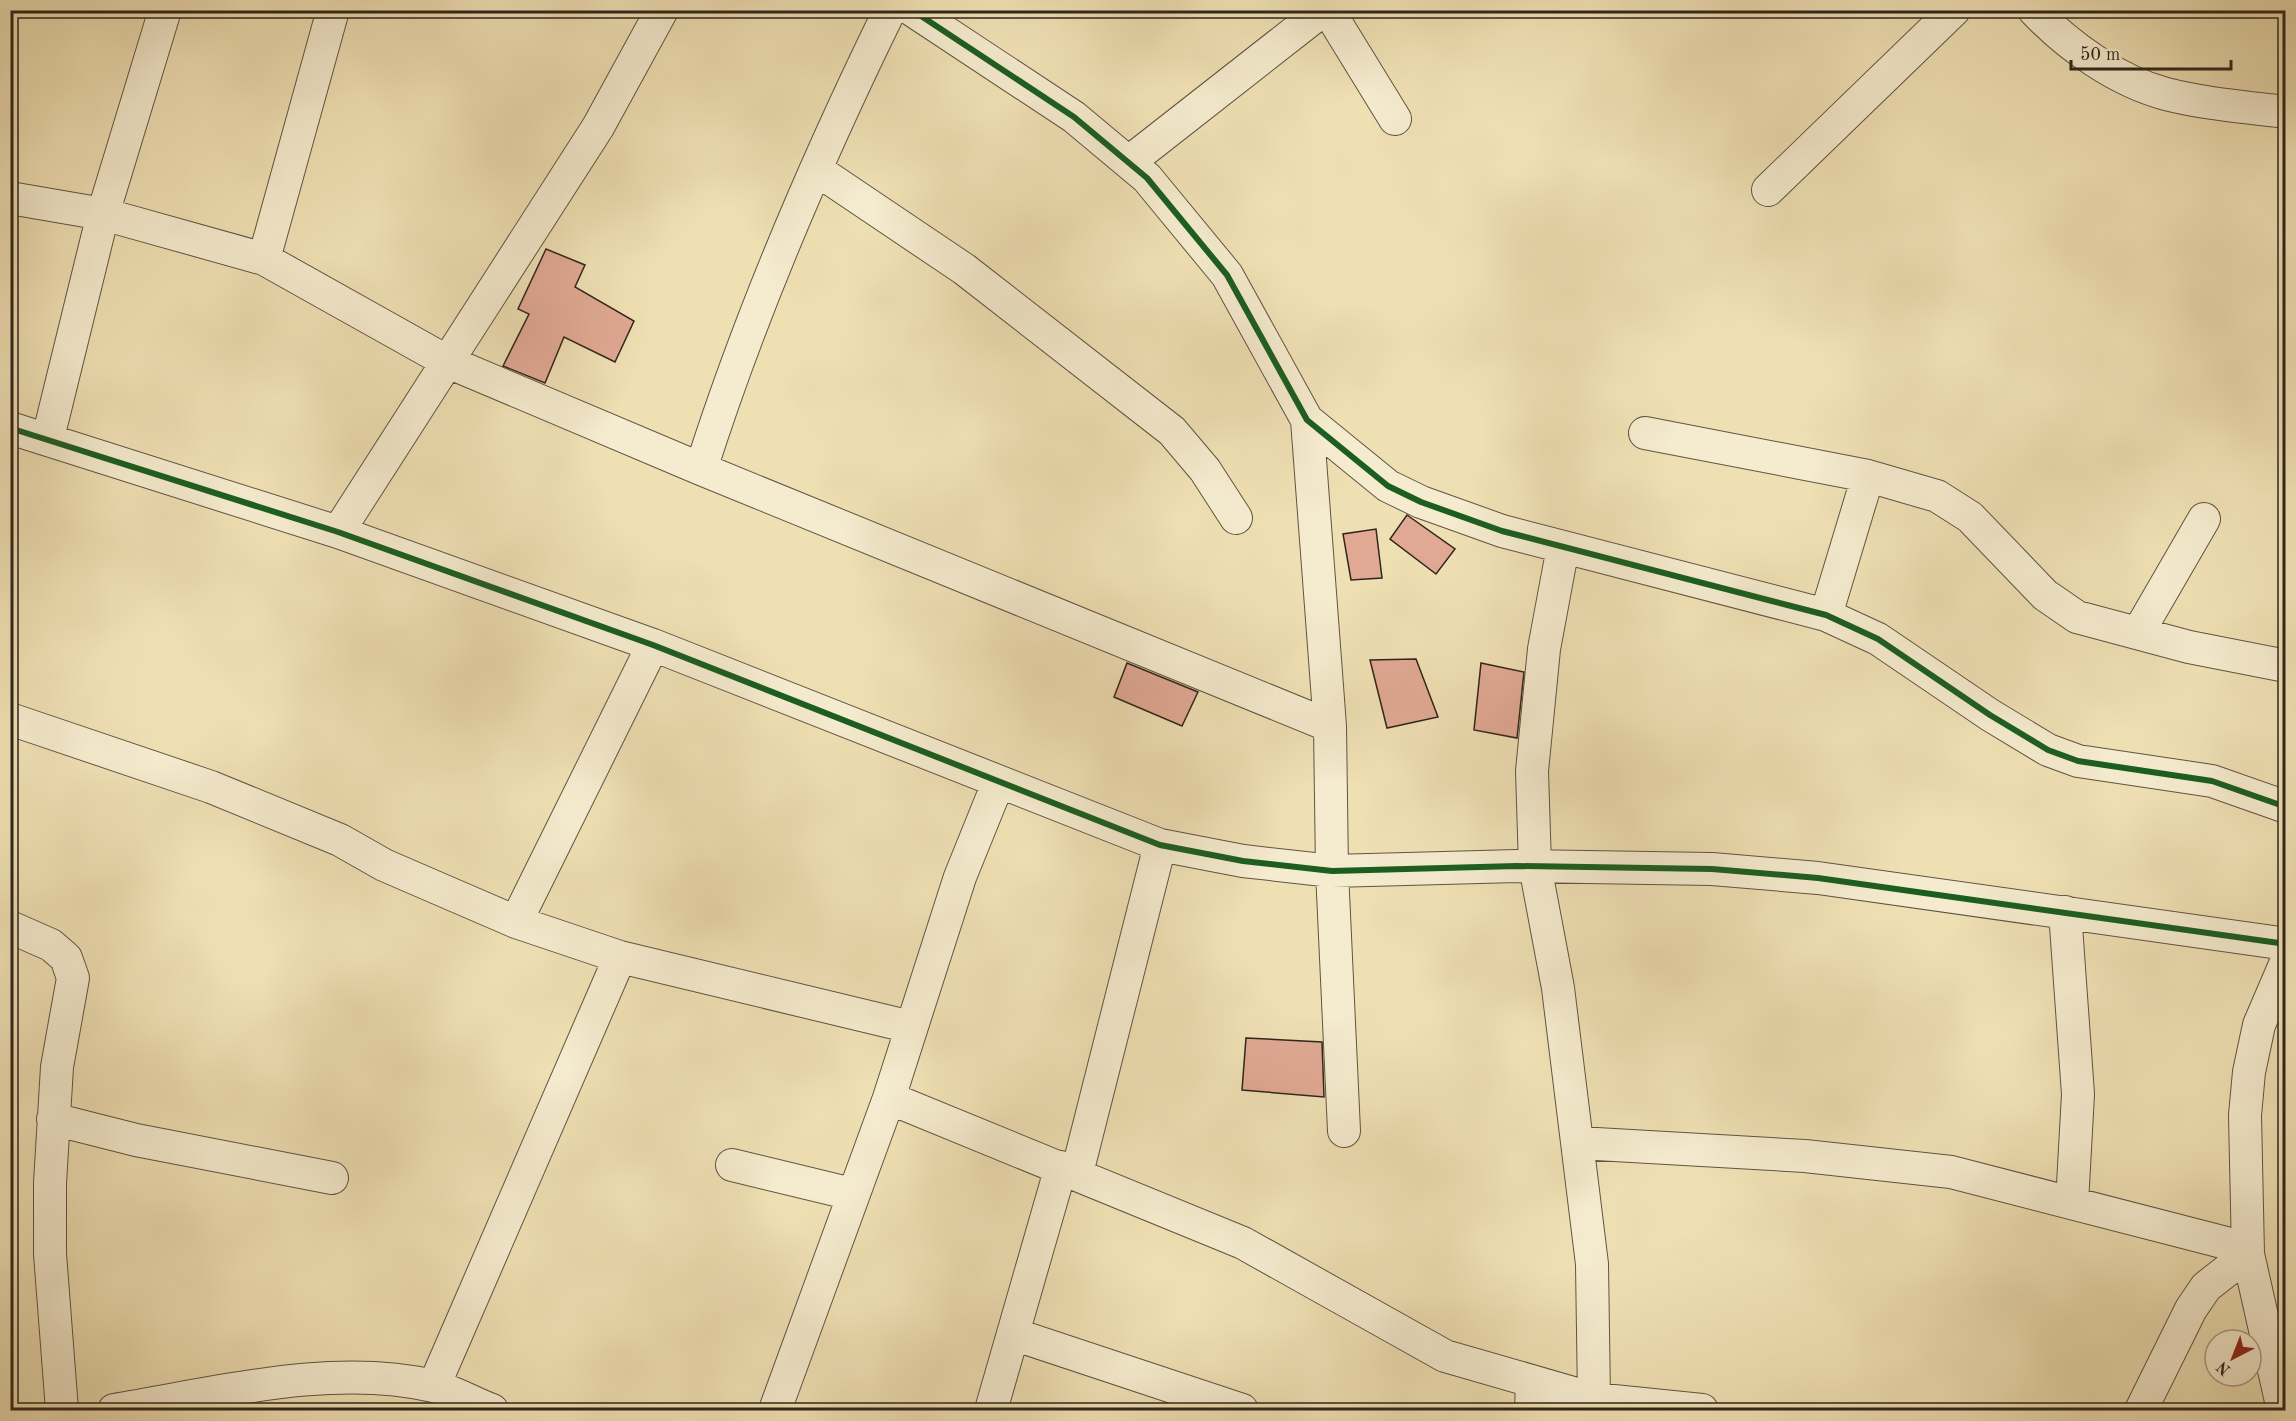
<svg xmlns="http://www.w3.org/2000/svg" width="2296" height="1421" viewBox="0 0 2296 1421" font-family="'Old Standard TT',serif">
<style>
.building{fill:#e1a994;stroke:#2f251b;stroke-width:1.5}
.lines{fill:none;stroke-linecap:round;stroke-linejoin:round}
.minor-casing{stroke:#5f5441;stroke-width:34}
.minor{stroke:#f5ebce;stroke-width:32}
.cycleway-casing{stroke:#f5ebce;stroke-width:10}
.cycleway{stroke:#1b5e20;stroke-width:6}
</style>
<rect width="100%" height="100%" fill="#efe0b4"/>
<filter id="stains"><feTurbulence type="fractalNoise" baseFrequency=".00333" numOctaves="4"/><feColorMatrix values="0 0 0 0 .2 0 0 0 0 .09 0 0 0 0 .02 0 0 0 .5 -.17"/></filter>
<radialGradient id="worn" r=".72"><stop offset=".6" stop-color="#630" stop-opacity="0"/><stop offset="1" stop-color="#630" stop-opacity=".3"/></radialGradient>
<path class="building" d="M546 249 585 265 575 287 634 321 615 362 564 337 545 383 503 366 529 314 518 309Z
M1407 515 1455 549 1436 574 1390 539Z
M1376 529 1382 578 1351 580 1343 534Z
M1416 659 1438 717 1387 728 1370 660Z
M1127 663 1198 692 1182 726 1114 697Z
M1481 663 1524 672 1517 738 1474 730Z
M1246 1038 1322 1042 1324 1097 1242 1090Z"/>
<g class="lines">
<defs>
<path id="minor" d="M912 10 1074 117 1147 178 1227 275 1307 420 1388 486 1421 502 1502 531 1826 615 1878 639 1990 715 2048 750 2078 761 2212 781 2286 807
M1328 10 1395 119
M2034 10C2068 46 2117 81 2166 94 2205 104 2246 107 2286 112
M1129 162 1323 10
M817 170 964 269 1172 431 1205 470 1236 518
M1768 190 1954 10
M10 198 103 214 264 259 448 362 701 469 1330 726
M264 259 333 10
M1307 420 1330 726 1332 871 1344 1131
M10 428 338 532 653 645 1160 845 1243 861 1332 871 1517 866 1712 869 1818 878 2286 944
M1645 433 1868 476 1937 496 1970 517 2045 595 2077 617 2189 647 2286 666
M48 438 103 214 165 10
M701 469C751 312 817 159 890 10
M338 532 598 127 662 10
M1563 547 1544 649 1532 771 1535 866 1558 988 1592 1264 1594 1399
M1826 615 1868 476
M2138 633 2204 519
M10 719 211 787 340 840 384 865 516 922 620 957 911 1027
M2065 912 2078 1094 2072 1203
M516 922 653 645
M10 927 51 945 66 958 73 978 57 1067 50 1183V1254L62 1410
M889 1098 1243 1243 1445 1356 1594 1399 1702 1410
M53 1119 136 1140 332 1178
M1579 1143 1805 1156 1951 1172 2226 1243 2248 1254 2206 1287 2191 1309 2141 1410
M732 1165 852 1194
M1077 1173 1160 845
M1013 1334 1242 1410
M434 1386 620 957
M114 1410C213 1394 333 1362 433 1386 453 1391 473 1403 492 1410
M775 1410 889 1098 960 877 998 783
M991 1410 1061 1167
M1531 1410 1532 1381
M2283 1410 2248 1254 2245 1115 2249 1072 2259 1025 2286 962"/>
</defs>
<use href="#minor" class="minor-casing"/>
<use href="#minor" class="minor"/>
<defs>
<path id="cycleway" d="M912 10 1074 117 1147 178 1227 275 1307 420 1388 486 1421 502 1502 531 1826 615 1878 639 1990 715 2048 750 2078 761 2212 781 2286 807
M10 428 338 532 653 645 1160 845 1243 861 1332 871 1517 866 1712 869 1818 878 2286 944"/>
</defs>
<use href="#cycleway" class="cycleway-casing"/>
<use href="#cycleway" class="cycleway"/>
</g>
<rect width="2296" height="1421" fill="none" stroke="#efe0b4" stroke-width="36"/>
<rect x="12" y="12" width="2272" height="1397" fill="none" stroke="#2f251b" stroke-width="3"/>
<rect x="18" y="18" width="2260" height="1385" fill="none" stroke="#2f251b" stroke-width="1.5"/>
<g transform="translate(2233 1358) rotate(222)"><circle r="28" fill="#f5ebce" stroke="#a69c86" stroke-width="1.5"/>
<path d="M0-4.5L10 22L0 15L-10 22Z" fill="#8f2418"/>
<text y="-9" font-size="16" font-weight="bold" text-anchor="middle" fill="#2f251b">N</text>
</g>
<path d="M2071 60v9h160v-9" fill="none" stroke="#2f251b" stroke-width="3"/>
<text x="2080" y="60" font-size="18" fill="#2f251b" stroke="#f5ebce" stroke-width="4.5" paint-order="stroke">50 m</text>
<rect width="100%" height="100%" filter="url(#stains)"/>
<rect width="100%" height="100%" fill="url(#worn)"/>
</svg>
